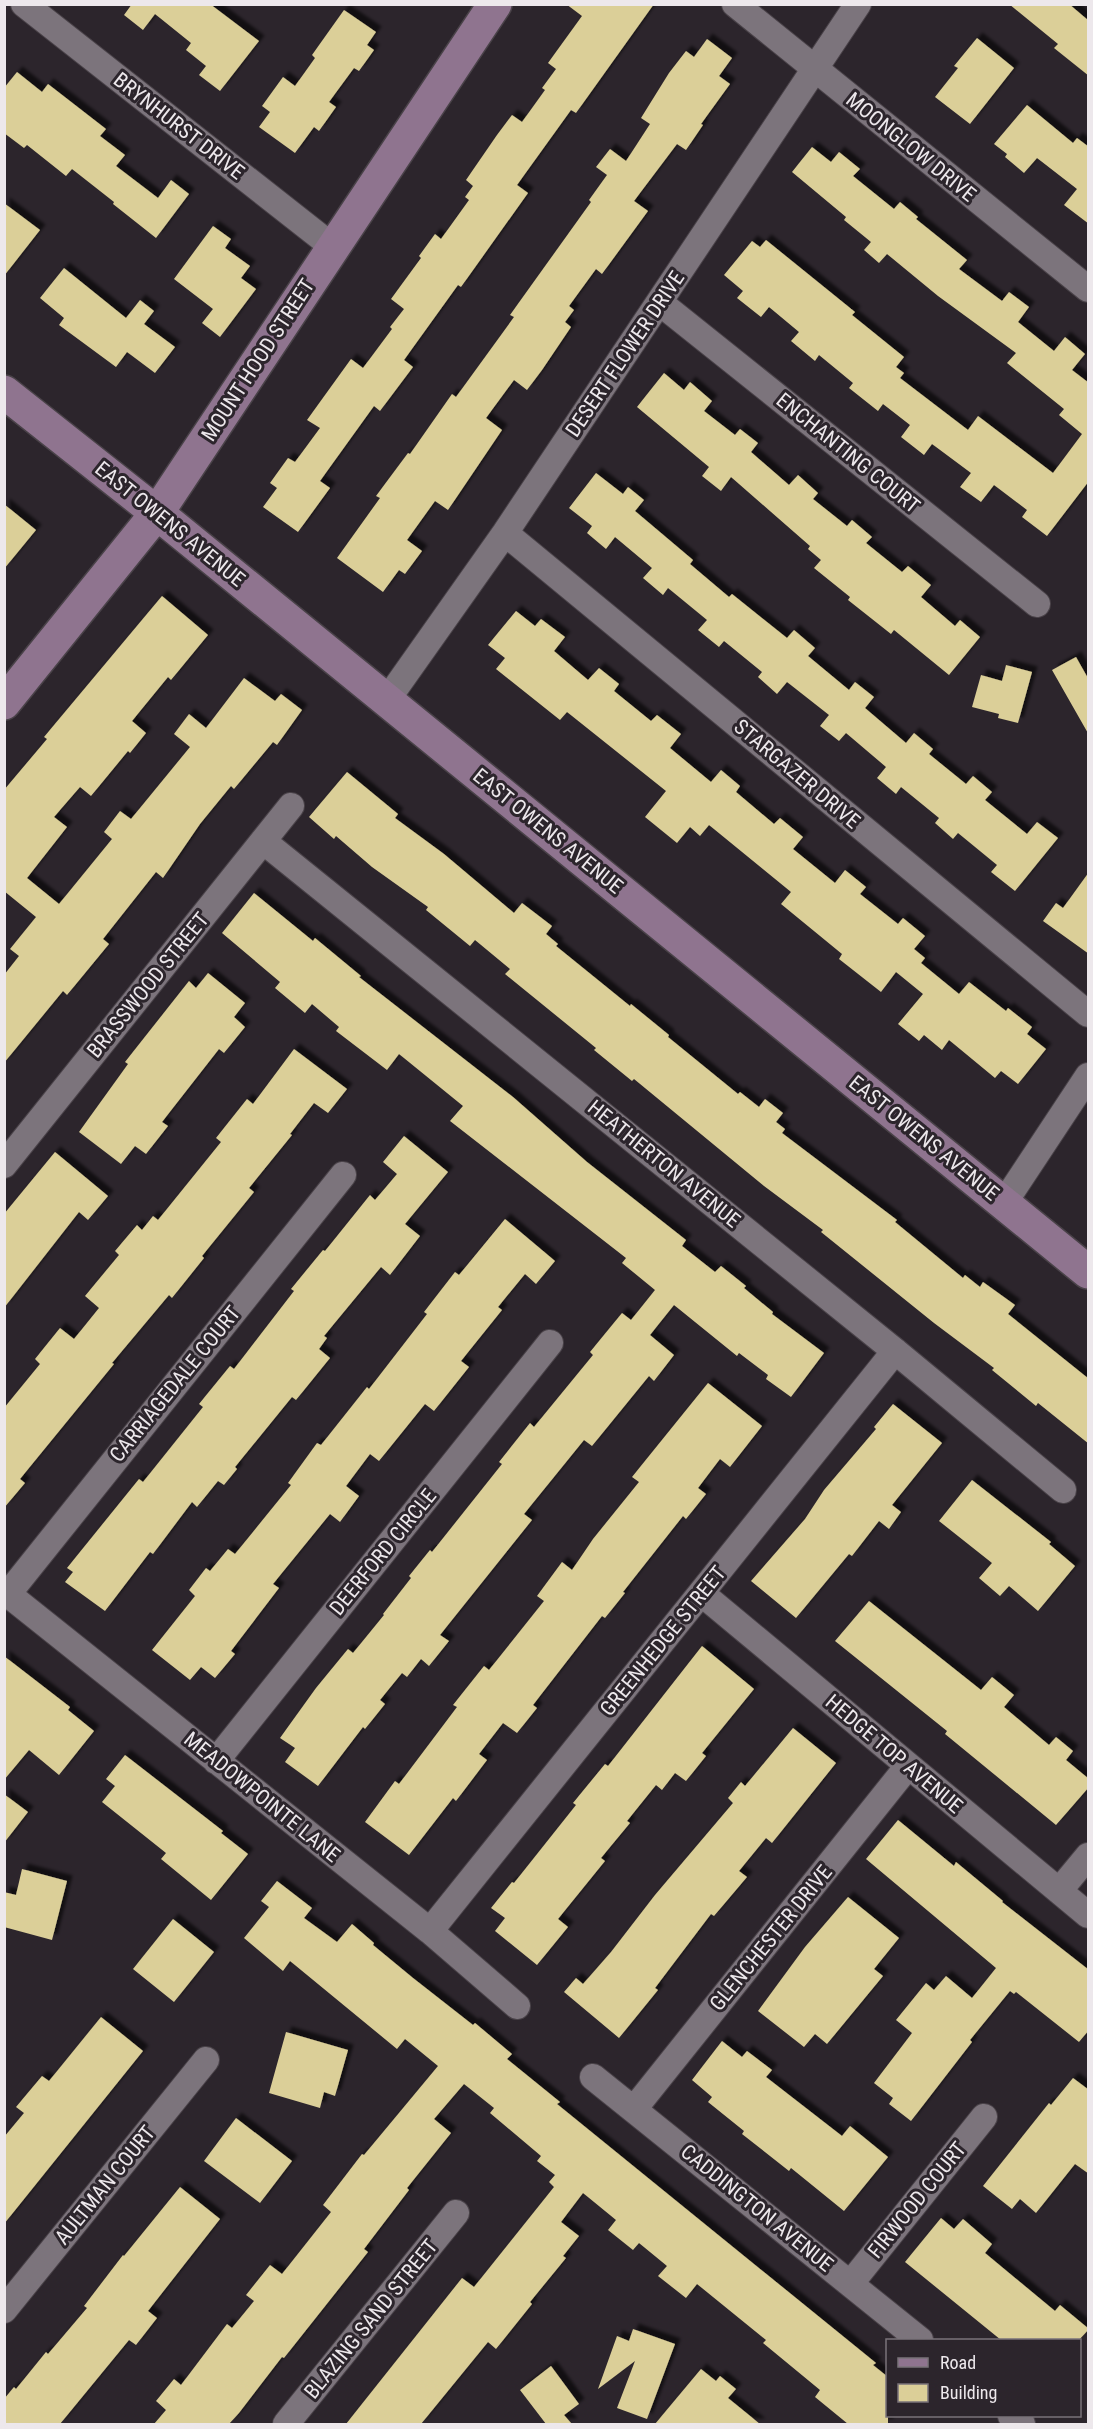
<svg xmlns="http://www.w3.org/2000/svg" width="1093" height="2429" viewBox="0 0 1093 2429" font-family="'Roboto Condensed',sans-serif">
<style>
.building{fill:#dbcf98;filter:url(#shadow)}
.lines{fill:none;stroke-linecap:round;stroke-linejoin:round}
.street-casing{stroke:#494248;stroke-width:28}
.secondary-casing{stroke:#494248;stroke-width:36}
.street{stroke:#7c747c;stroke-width:26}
.secondary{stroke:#8f748f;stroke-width:33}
.labels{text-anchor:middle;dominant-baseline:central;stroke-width:6;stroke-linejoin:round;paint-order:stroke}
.street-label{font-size:21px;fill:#ede8ec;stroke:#2c252c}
</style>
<defs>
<filter id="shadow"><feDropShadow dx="5.5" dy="-5.5" stdDeviation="1.5" flood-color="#0009"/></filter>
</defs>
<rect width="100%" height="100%" fill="#2c252c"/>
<path class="building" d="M132 4H210L259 41 220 91 199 75 206 66 186 50 191 43 155 14 143 30 124 15Z
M566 4H654L576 113 571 110 517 185 528 193 461 287 458 285 404 360 413 367 380 411 374 406 320 481 330 488 298 532 263 507 277 488 270 483 288 458 295 462 320 428 307 420 351 359 363 368 392 329 390 327 404 309 391 299 421 258 419 256 435 234 441 239 469 200 465 197 473 186 466 180 497 135 512 115 522 122 545 90 542 88 556 69 548 63 582 16Z
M1009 4H1069L1089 21V76L1054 48 1058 44Z
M344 10 376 32 367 45 374 50 359 71 354 68 329 102 336 107 319 131 314 127 295 153 259 127 270 112 262 106 283 77 295 86 315 58 312 55Z
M977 38 1014 68 970 124 935 97 958 68 954 66Z
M707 39 732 58 719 76 730 84 701 124 703 125 686 150 677 144 634 201 648 211 602 274 596 269 569 306 574 310 565 322 571 327 542 370 527 390 514 380 486 418 502 430 448 510 435 501 407 540 422 551 405 574 399 570 383 592 337 558 380 498 376 496 408 453 410 454 452 394 456 397 514 317 510 315 591 202 589 200 607 175 596 167 610 149 626 161 650 124 641 118 669 73 686 51 694 57Z
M17 72 42 92 48 84 106 129 100 136 125 155 116 166 158 198 171 180 189 194 156 238 113 204 114 202 72 169 66 176 27 145 24 148 4 133V88Z
M1027 105 1073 143 1077 138 1089 147V224L1064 205 1077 189 1037 158 1024 173 1005 157 1007 154 994 144Z
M812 147 831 162 839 152 860 169 853 176 894 209 900 202 918 217 916 219 967 260 959 269 1002 301 1009 292 1029 307 1018 322 1054 351 1065 337 1085 354 1072 370 1089 383V481L1047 536 1022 517 1027 510 994 485 981 502 960 487 971 473 932 444 924 455 901 437 910 425 883 404 878 411 849 388 853 383 819 355 815 361 791 341 799 332 769 307 761 317 737 298 743 291 724 275 752 241 760 247 766 240 855 312 852 315 904 357 896 367 904 373 900 378 968 430 978 416 1053 473 1082 434 1059 415 1064 409 1007 363 1016 353 938 296 887 254 879 263 864 250 871 242 844 220 846 217 792 172Z
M4 203 40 230 4 276Z
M213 226 231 239 225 248 250 266 241 278 256 289 220 337 202 323 213 309 174 279Z
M64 268 126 318 140 300 154 311 144 324 175 347 155 373 127 352 116 367 59 325 64 318 40 298Z
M664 373 684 390 690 382 712 401 704 411 735 435 740 429 758 443 751 452 789 485 798 475 818 493 813 499 847 526 852 520 872 537 866 543 902 572 908 566 931 585 921 597 955 626 960 620 980 637 949 675 894 630 891 634 848 600 850 597 814 568 821 560 808 549 810 546 731 477 721 491 702 476 709 467 637 407Z
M596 473 623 494 628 487 644 500 635 511 693 560 690 564 729 597 732 594 787 638 794 630 815 648 808 656 849 690 855 682 874 697 865 708 906 743 914 733 933 749 929 754 966 784 973 776 992 792 985 800 1027 834 1037 822 1058 838 1015 891 991 872 997 865 958 833 953 839 935 823 939 818 901 787 896 794 877 778 886 767 846 733 839 741 820 726 829 715 787 682 777 694 758 677 762 672 724 641 719 647 698 630 707 620 668 588 663 595 643 578 652 568 615 537 606 549 587 533 592 526 569 508Z
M4 504 36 530 4 569Z
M162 596 208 635 171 680 168 677 132 721 146 733 130 753 128 751 91 796 80 787 54 817 67 827 27 878 59 904 112 839 104 832 120 811 131 819 190 747 174 734 189 714 206 728 244 678 275 701 281 694 302 710 277 745 273 742 234 789 231 786 200 824 163 878 156 872 103 939 109 944 67 995 63 991 4 1063V975L19 956 10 949 36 917 4 891V790L47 739 44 737Z
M516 611 535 626 541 619 565 637 554 651 588 680 599 668 619 684 614 691 651 721 657 715 681 734 670 748 711 782 721 770 740 786 736 792 774 824 780 818 803 837 793 849 835 883 845 870 866 887 860 894 898 924 903 918 925 936 914 949 925 958 921 963 959 994 969 982 1006 1011 1008 1008 1032 1027 1027 1034 1046 1049 1018 1084 1001 1071 995 1078 949 1040 942 1050 924 1035 919 1041 898 1024 923 994 896 972 881 992 839 959 842 954 781 904 791 892 709 825 700 836 690 827 677 843 645 817 666 791 567 712 560 720 496 669 505 658 488 645Z
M1076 657 1089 680V735L1052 670Z
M1006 665 1032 672 1018 723 998 718 999 714 972 707 981 675 1002 681Z
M347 772 398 814 395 818 444 854 514 913 522 903 552 926 546 934 558 944 556 946 630 1006 631 1004 669 1035 668 1037 738 1094 740 1092 759 1107 765 1099 783 1113 776 1122 785 1129 782 1133 897 1220 895 1222 963 1278 965 1275 980 1287 983 1282 1015 1305 1008 1314 1089 1379V1444L1038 1403 1036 1406 992 1370 994 1368 934 1323 821 1232 823 1230 764 1186 634 1079 632 1081 594 1050 596 1048 505 974 510 969 475 940 470 946 426 910 428 907 372 867 336 836 334 839 309 817Z
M1089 872V954L1043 921 1056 903 1063 908Z
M254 893 313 941 315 938 361 976 359 977 513 1097 587 1162 686 1240 682 1246 715 1272 721 1266 746 1286 744 1288 773 1312 772 1314 824 1353 791 1397 766 1379 768 1375 739 1353 737 1356 674 1305 650 1335 674 1355 654 1381 649 1376 592 1446 584 1440 524 1514 532 1520 440 1635 449 1641 429 1666 421 1659 407 1677 402 1673 380 1700 385 1704 365 1729 363 1727 318 1786 285 1762 295 1748 280 1738 316 1688 348 1649 353 1653 384 1615 383 1614 411 1578 409 1576 430 1550 432 1552 502 1464 499 1462 530 1423 534 1427 593 1355 590 1352 622 1313 631 1320 655 1290 622 1263 626 1258 450 1121 463 1106 399 1054 387 1070 336 1031 339 1027 312 1004 305 1013 275 988 280 982 222 933Z
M208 973 245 1003 234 1017 245 1027 224 1053 219 1049 162 1122 168 1126 146 1154 135 1146 121 1164 79 1132 128 1064 125 1062 189 981 196 988Z
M294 1049 347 1089 328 1113 314 1103 290 1134 292 1135 249 1188 254 1192 202 1256 204 1258 172 1298 169 1295 112 1363 114 1364 20 1479 25 1483 4 1508V1408L40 1364 35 1359 60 1328 74 1339 99 1308 85 1296 119 1255 115 1251 137 1225 142 1230 153 1216 158 1220 221 1142 216 1138 247 1099 253 1104Z
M404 1136 448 1172 405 1224 420 1236 390 1275 381 1267 324 1336 327 1338 319 1349 330 1358 296 1400 292 1397 235 1467 237 1469 224 1485 218 1481 197 1507 192 1502 153 1554 150 1552 105 1611 65 1582 73 1572 67 1568 139 1479 143 1482 203 1407 199 1404 230 1366 234 1369 294 1291 291 1289 323 1250 325 1251 370 1195 375 1200 397 1174 383 1162Z
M55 1152 108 1196 88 1220 79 1212 4 1308V1214Z
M505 1219 555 1261 536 1284 525 1274 498 1307 502 1310 461 1361 469 1367 434 1411 425 1404 379 1461 370 1454 346 1486 359 1496 340 1522 330 1514 273 1584 279 1588 231 1651 235 1654 215 1678 201 1667 190 1680 152 1650 195 1596 189 1590 206 1568 210 1571 228 1549 235 1554 291 1485 288 1483 317 1443 321 1445 367 1387 369 1389 427 1314 424 1312 455 1272 459 1275Z
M708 1383 762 1426 730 1467 720 1459 698 1488 706 1494 686 1519 683 1516 623 1592 625 1593 605 1618 602 1616 533 1705 537 1708 517 1733 503 1723 479 1754 487 1760 456 1801 453 1798 409 1855 365 1822 395 1781 399 1784 457 1707 453 1705 484 1666 489 1670 544 1601 537 1596 562 1562 572 1570 593 1539 639 1482 632 1477Z
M893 1404 942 1443 892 1505 901 1512 889 1529 879 1521 852 1556 849 1554 796 1618 751 1581 805 1519 824 1490 876 1429 874 1427Z
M972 1480 1051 1542 1049 1544 1075 1566 1038 1611 1009 1586 1000 1596 979 1578 992 1563 939 1521Z
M869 1601 981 1690 992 1677 1014 1695 1004 1707 1049 1745 1056 1737 1073 1751 1066 1760 1089 1779V1787L1056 1825 945 1734 947 1731 835 1641Z
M702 1646 754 1689 702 1753 706 1756 686 1781 675 1773 662 1790 656 1785 627 1821 630 1823 601 1858 605 1861 558 1919 568 1927 537 1965 495 1931 505 1918 491 1908 512 1882 514 1883 576 1805 573 1803 605 1764 608 1766Z
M4 1656 70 1707 68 1710 94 1731 59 1775 29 1750 4 1780Z
M793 1728 836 1763 772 1843 766 1838 739 1871 747 1877 714 1916 711 1914 655 1988 658 1990 619 2038 564 1992 576 1978 583 1984 611 1952 655 1895 733 1803 728 1798 741 1782 745 1786Z
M125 1755 223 1831 221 1833 248 1854 211 1900 161 1859 166 1853 102 1802 115 1786 106 1779Z
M4 1794 28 1812 4 1843Z
M898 1820 954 1866 956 1862 1003 1901 1002 1902 1089 1970V2030L1079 2042 1016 1992 1014 1994 1010 1991 970 2040 972 2042 911 2121 889 2104 893 2098 874 2083 912 2033 896 2020 926 1983 934 1990 946 1976 972 1998 996 1968 866 1859Z
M22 1869 67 1881 52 1940 4 1927V1892L16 1895Z
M277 1881 312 1908 304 1918 337 1942 352 1924 374 1943 373 1945 413 1978 473 2025 475 2023 512 2054 507 2059 560 2102 557 2104 876 2363 873 2365 888 2377V2424H848L815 2397 820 2390 763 2343 766 2340 697 2284 686 2298 658 2276 667 2266 639 2243 633 2250 608 2230 616 2220 583 2193 561 2222 579 2236 563 2256 566 2258 530 2302 532 2304 496 2349 488 2342 421 2424H346L462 2278 474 2287 554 2187 549 2182 555 2175 537 2161 541 2156 490 2113 494 2108 464 2084 434 2119 451 2133 407 2188 409 2190 364 2249 368 2252 284 2358 282 2357 239 2413 229 2424H154L166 2410 156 2401 174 2379 181 2385 227 2324 232 2328 254 2301 246 2295 270 2265 282 2274 331 2212 323 2205 362 2154 364 2155 438 2066 405 2039 397 2049 290 1961 283 1971 244 1938 269 1907 261 1901Z
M848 1897 899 1938 874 1969 883 1976 827 2044 815 2034 804 2047 758 2011 805 1947Z
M173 1919 214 1952 174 2002 133 1969Z
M101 2017 143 2051 4 2224V2137L24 2113 16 2107 42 2076 49 2081Z
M286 2032 348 2050 335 2096 324 2092 320 2108 269 2093Z
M722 2041 742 2057 747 2051 772 2070 766 2077 842 2136 850 2126 888 2157 844 2211 791 2168 789 2171 742 2134 744 2131 708 2102 712 2097 692 2080Z
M1073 2078 1089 2090V2174L1075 2164 1036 2213 1020 2199 1012 2209 983 2186 1049 2103 1051 2105Z
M236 2118 292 2161 260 2203 204 2161Z
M180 2187 220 2219 148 2311 157 2318 136 2345 129 2340 60 2424H4V2399L14 2387 16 2389 46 2352 48 2354 87 2308 84 2306 123 2255 124 2256Z
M941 2218 954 2229 963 2219 992 2244 985 2253 1055 2311 1060 2305 1089 2329 1079 2340H1001L905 2262Z
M633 2329 675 2344 647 2419 617 2408 635 2361 598 2389 617 2336 629 2341Z
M551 2366 579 2404 564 2415 572 2424H546L520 2390Z
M701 2369 716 2381 720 2376 736 2389 728 2398 760 2424H655Z"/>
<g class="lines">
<defs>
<path id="street" d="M24 4 333 247
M735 4 1088 289
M659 302 1037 604
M505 533 1088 1014
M387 700 505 533 858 4
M263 841 895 1351 1063 1490
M4 1165 291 806
M1004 1203 1088 1076
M4 1591 430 1931 517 2006
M701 1593 1088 1915
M8 1594 343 1175
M216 1761 550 1343
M1059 1891 1088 1856
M430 1931 895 1351
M593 2077 920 2340
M634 2109 908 1766
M851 2283 984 2117
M4 2310 206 2060
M1011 2416 1022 2424
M286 2424 456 2213"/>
<path id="secondary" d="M4 392 157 513 1088 1272
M4 703 157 513 495 4"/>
</defs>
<use href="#street" class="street-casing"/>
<use href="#secondary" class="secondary-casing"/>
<use href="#street" class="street"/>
<use href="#secondary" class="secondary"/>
</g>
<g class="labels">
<g class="street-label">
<text transform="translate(179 126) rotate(38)">BRYNHURST DRIVE</text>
<text transform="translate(911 147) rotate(39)">MOONGLOW DRIVE</text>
<text transform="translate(625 354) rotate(-56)">DESERT FLOWER DRIVE</text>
<text transform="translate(258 360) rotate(-57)">MOUNT HOOD STREET</text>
<text transform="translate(848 453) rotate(39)">ENCHANTING COURT</text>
<text transform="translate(170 524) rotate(39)">EAST OWENS AVENUE</text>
<text transform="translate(797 774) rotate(40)">STARGAZER DRIVE</text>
<text transform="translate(548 831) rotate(39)">EAST OWENS AVENUE</text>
<text transform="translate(148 985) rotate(-51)">BRASSWOOD STREET</text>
<text transform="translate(924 1138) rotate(39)">EAST OWENS AVENUE</text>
<text transform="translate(664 1164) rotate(39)">HEATHERTON AVENUE</text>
<text transform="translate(175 1384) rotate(-51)">CARRIAGEDALE COURT</text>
<text transform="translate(383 1552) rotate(-51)">DEERFORD CIRCLE</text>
<text transform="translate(663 1641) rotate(-51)">GREENHEDGE STREET</text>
<text transform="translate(894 1754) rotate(40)">HEDGE TOP AVENUE</text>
<text transform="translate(262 1797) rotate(39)">MEADOWPOINTE LANE</text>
<text transform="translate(771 1938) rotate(-51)">GLENCHESTER DRIVE</text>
<text transform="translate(105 2185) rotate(-51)">AULTMAN COURT</text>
<text transform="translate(917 2200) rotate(-51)">FIRWOOD COURT</text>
<text transform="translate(757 2208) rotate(39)">CADDINGTON AVENUE</text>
<text transform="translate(371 2319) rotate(-51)">BLAZING SAND STREET</text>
</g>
</g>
<rect width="1093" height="2429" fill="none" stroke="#ede8ec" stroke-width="12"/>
<rect x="886" y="2339" width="195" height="78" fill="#2c252c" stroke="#797379" stroke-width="1.5"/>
<rect x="898" y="2358" width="30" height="9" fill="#8f748f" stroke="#797379" stroke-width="1.5"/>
<text x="940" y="2369" font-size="18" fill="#ede8ec">Road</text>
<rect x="898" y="2384" width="30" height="18" fill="#dbcf98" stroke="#797379" stroke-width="1.5"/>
<text x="940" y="2399" font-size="18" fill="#ede8ec">Building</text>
</svg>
